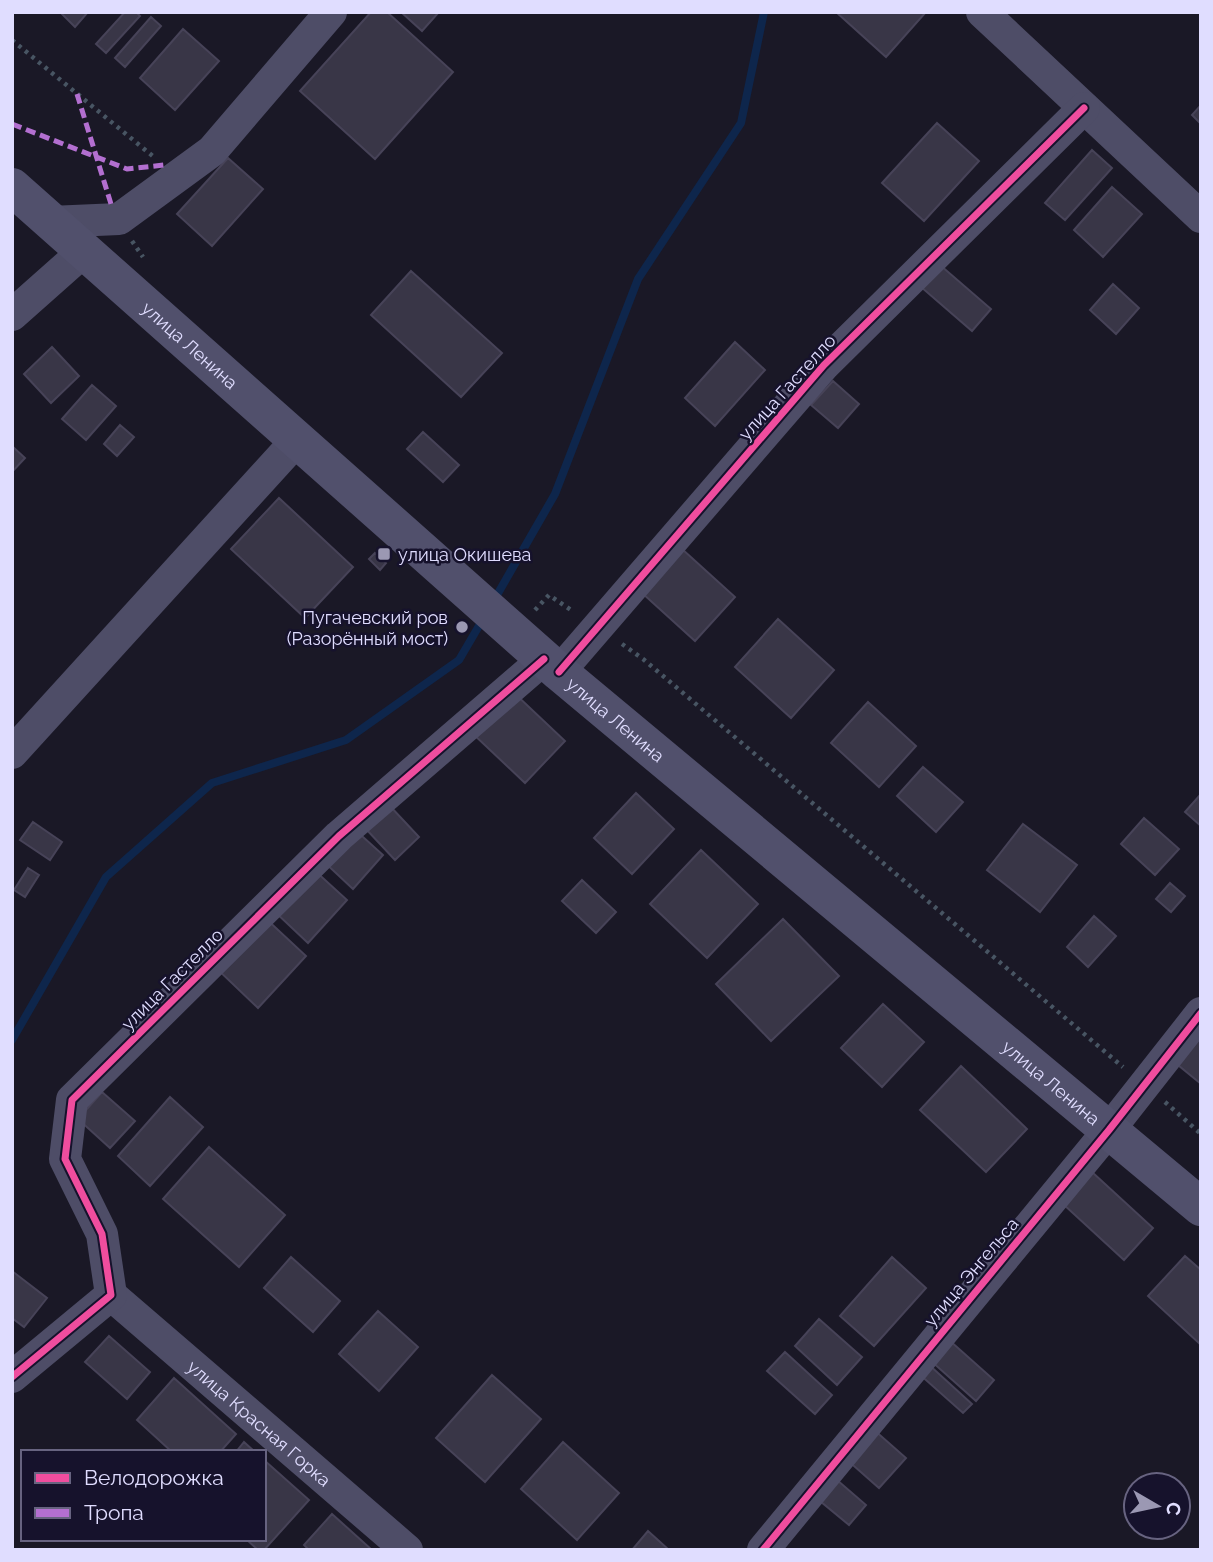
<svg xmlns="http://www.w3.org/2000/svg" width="1213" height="1562" viewBox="0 0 1213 1562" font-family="Raleway,sans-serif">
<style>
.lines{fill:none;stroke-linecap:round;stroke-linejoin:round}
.stream{stroke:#0e264c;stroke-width:8}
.building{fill:#393647;stroke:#474358;stroke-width:2}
.path{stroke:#485563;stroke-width:4.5;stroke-dasharray:3.5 5;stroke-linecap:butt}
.street{stroke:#4e4d67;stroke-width:32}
.secondary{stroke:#51506c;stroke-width:38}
.quiet{stroke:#b36fd0;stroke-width:5;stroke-dasharray:10 5;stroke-linecap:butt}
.cycleway-casing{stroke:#16122c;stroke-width:11}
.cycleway{stroke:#ef4d9e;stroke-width:7}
.poi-dot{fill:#9b98b3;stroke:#16122c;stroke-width:2.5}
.labels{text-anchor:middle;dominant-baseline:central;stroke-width:5;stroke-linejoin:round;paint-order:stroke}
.street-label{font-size:18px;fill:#e0ddff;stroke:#16122c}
.poi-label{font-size:18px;fill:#e0ddff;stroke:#16122c;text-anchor:start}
</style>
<rect width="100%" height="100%" fill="#1a1826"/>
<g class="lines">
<path class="stream" d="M493 602 555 494 638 279 741 123 764 12
M12 1040 106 877 212 783 346 740 459 660 483 619"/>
</g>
<path class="building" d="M60 12H88L75 27Z
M125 12H136L140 16 106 53 96 44Z
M371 12H387L453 72 375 159 300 91Z
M401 12H439L422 31Z
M836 12H926L886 57Z
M151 17 161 26 125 67 115 58Z
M183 29 219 61 175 110 140 78Z
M1201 105V124L1192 115Z
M937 123 979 161 924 221 882 183Z
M1092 150 1112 168 1065 220 1045 203Z
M228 158 263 189 212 246 177 214Z
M1112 187 1142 214 1103 257 1074 230Z
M940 265 991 309 972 331 921 287Z
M411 271 502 353 461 397 371 315Z
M1113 284 1139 308 1116 334 1090 310Z
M735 342 765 370 715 426 685 398Z
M52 347 79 376 51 403 24 374Z
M833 381 859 404 838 428 811 405Z
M92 385 116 406 86 440 62 419Z
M120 425 134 437 117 456 104 444Z
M423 432 459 465 443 482 407 449Z
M12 446 25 458 12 472Z
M279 498 353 567 305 618 231 549Z
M682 549 735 597 695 641 642 593Z
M375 553 386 563 380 570 369 559Z
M778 619 834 670 791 718 735 667Z
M511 690 565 741 525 783 471 732Z
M868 702 916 746 879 787 831 743Z
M923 767 963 802 936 832 897 796Z
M636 793 674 829 632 874 594 838Z
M1201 794V826L1185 812Z
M389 805 419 837 395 860 365 828Z
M1144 818 1179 849 1155 875 1121 844Z
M33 822 62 842 50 860 20 840Z
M1023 824 1077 865 1040 912 987 870Z
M352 827 383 855 353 889 322 860Z
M701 850 758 904 707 958 650 904Z
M28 868 39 875 25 897 14 890Z
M313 869 347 900 308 943 274 911Z
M582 880 616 912 596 933 562 901Z
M1170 883 1185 896 1171 912 1156 899Z
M262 915 306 956 258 1008 214 966Z
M1094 916 1116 936 1088 967 1067 947Z
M783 919 839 976 771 1041 716 984Z
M883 1004 924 1042 882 1087 841 1048Z
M1201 1037V1084L1178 1065Z
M961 1066 1027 1129 986 1172 920 1110Z
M102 1092 135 1121 110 1148 78 1119Z
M170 1097 203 1127 150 1186 118 1156Z
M209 1147 285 1215 239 1267 163 1199Z
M1092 1172 1153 1228 1124 1260 1063 1204Z
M1185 1256 1201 1270V1345L1148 1296Z
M291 1257 340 1301 313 1332 264 1288Z
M892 1257 926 1288 874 1346 840 1316Z
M12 1271 47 1298 24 1327 12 1318Z
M378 1311 418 1347 379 1391 339 1354Z
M819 1319 862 1357 837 1385 795 1346Z
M109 1336 150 1372 127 1399 85 1362Z
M949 1340 994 1380 976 1401 931 1361Z
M785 1352 832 1395 815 1414 767 1371Z
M927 1363 972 1404 963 1413 918 1373Z
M492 1375 541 1419 485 1482 436 1438Z
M174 1378 236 1434 220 1452H172L137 1420Z
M873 1429 906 1458 879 1488 846 1459Z
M244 1442 255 1452H236Z
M563 1442 619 1493 577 1540 521 1489Z
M264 1460 309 1500 264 1550H258L246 1539H264Z
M837 1480 866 1505 849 1525 820 1501Z
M332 1514 372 1550H309L304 1545Z
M648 1531 669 1550H632Z"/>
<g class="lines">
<path class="path" d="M12 40 155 158
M132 241 143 257
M535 610 549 595 574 612
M622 644 643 659 1123 1067
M1165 1102 1201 1134"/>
<g class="street">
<path d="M982 12 1201 217"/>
<path d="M50 222 119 219 212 151 331 12"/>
<path d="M12 315 83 252"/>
<path d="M559 672 824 365 1084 108"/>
<path d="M12 753 297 440"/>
<path id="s1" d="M111 1295 407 1550"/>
<path d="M12 1377 111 1295 102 1234 65 1159 72 1100 339 836 544 659"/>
<path d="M763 1550 1109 1130 1201 1013"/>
</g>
<path class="secondary" id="s2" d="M12 187 559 672 1201 1207"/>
<path class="quiet" d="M77 94 111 204
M12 124 127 169 164 165"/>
<defs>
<path id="cycleway" d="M559 672 824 365 1084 108
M12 1377 111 1295 102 1234 65 1159 72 1100 339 836 544 659
M763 1550 1109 1130 1201 1013"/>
</defs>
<use href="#cycleway" class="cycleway-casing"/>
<use href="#cycleway" class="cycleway"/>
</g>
<g class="poi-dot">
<rect x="377" y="547" width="14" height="14" rx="3.5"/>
<circle cx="462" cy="627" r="7"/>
</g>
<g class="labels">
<g class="street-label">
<text stroke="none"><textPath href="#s2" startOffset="238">улица Ленина</textPath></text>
<text transform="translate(787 387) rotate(-48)">улица Гастелло</text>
<text stroke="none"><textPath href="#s2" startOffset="805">улица Ленина</textPath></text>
<text transform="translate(172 979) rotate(-45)">улица Гастелло</text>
<text stroke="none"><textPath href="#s2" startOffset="1372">улица Ленина</textPath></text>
<text transform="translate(971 1272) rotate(-50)">улица Энгельса</text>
<text stroke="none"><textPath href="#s1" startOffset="196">улица Красная Горка</textPath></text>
</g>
<g class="poi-label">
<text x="398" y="554">улица Окишева</text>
<text x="448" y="617" text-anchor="end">Пугачевский ров<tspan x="448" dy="21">(Разорённый мост)</tspan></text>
</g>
</g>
<rect width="1213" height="1562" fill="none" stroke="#e0ddff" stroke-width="28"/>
<rect x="21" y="1450" width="245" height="91" fill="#16122c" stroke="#676380" stroke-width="2"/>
<rect x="35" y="1473" width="35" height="10" fill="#ef4d9e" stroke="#676380" stroke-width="2"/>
<text x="84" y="1485" font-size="21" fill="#e0ddff">Велодорожка</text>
<rect x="35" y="1508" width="35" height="10" fill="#b36fd0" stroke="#676380" stroke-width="2"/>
<text x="84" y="1520" font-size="21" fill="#e0ddff">Тропа</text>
<g transform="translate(1157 1506) rotate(99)"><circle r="33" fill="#16122c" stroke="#676380" stroke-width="2"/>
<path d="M0-5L12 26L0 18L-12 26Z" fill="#9b98b3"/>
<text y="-10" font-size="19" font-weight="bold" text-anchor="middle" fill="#e0ddff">С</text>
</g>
</svg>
